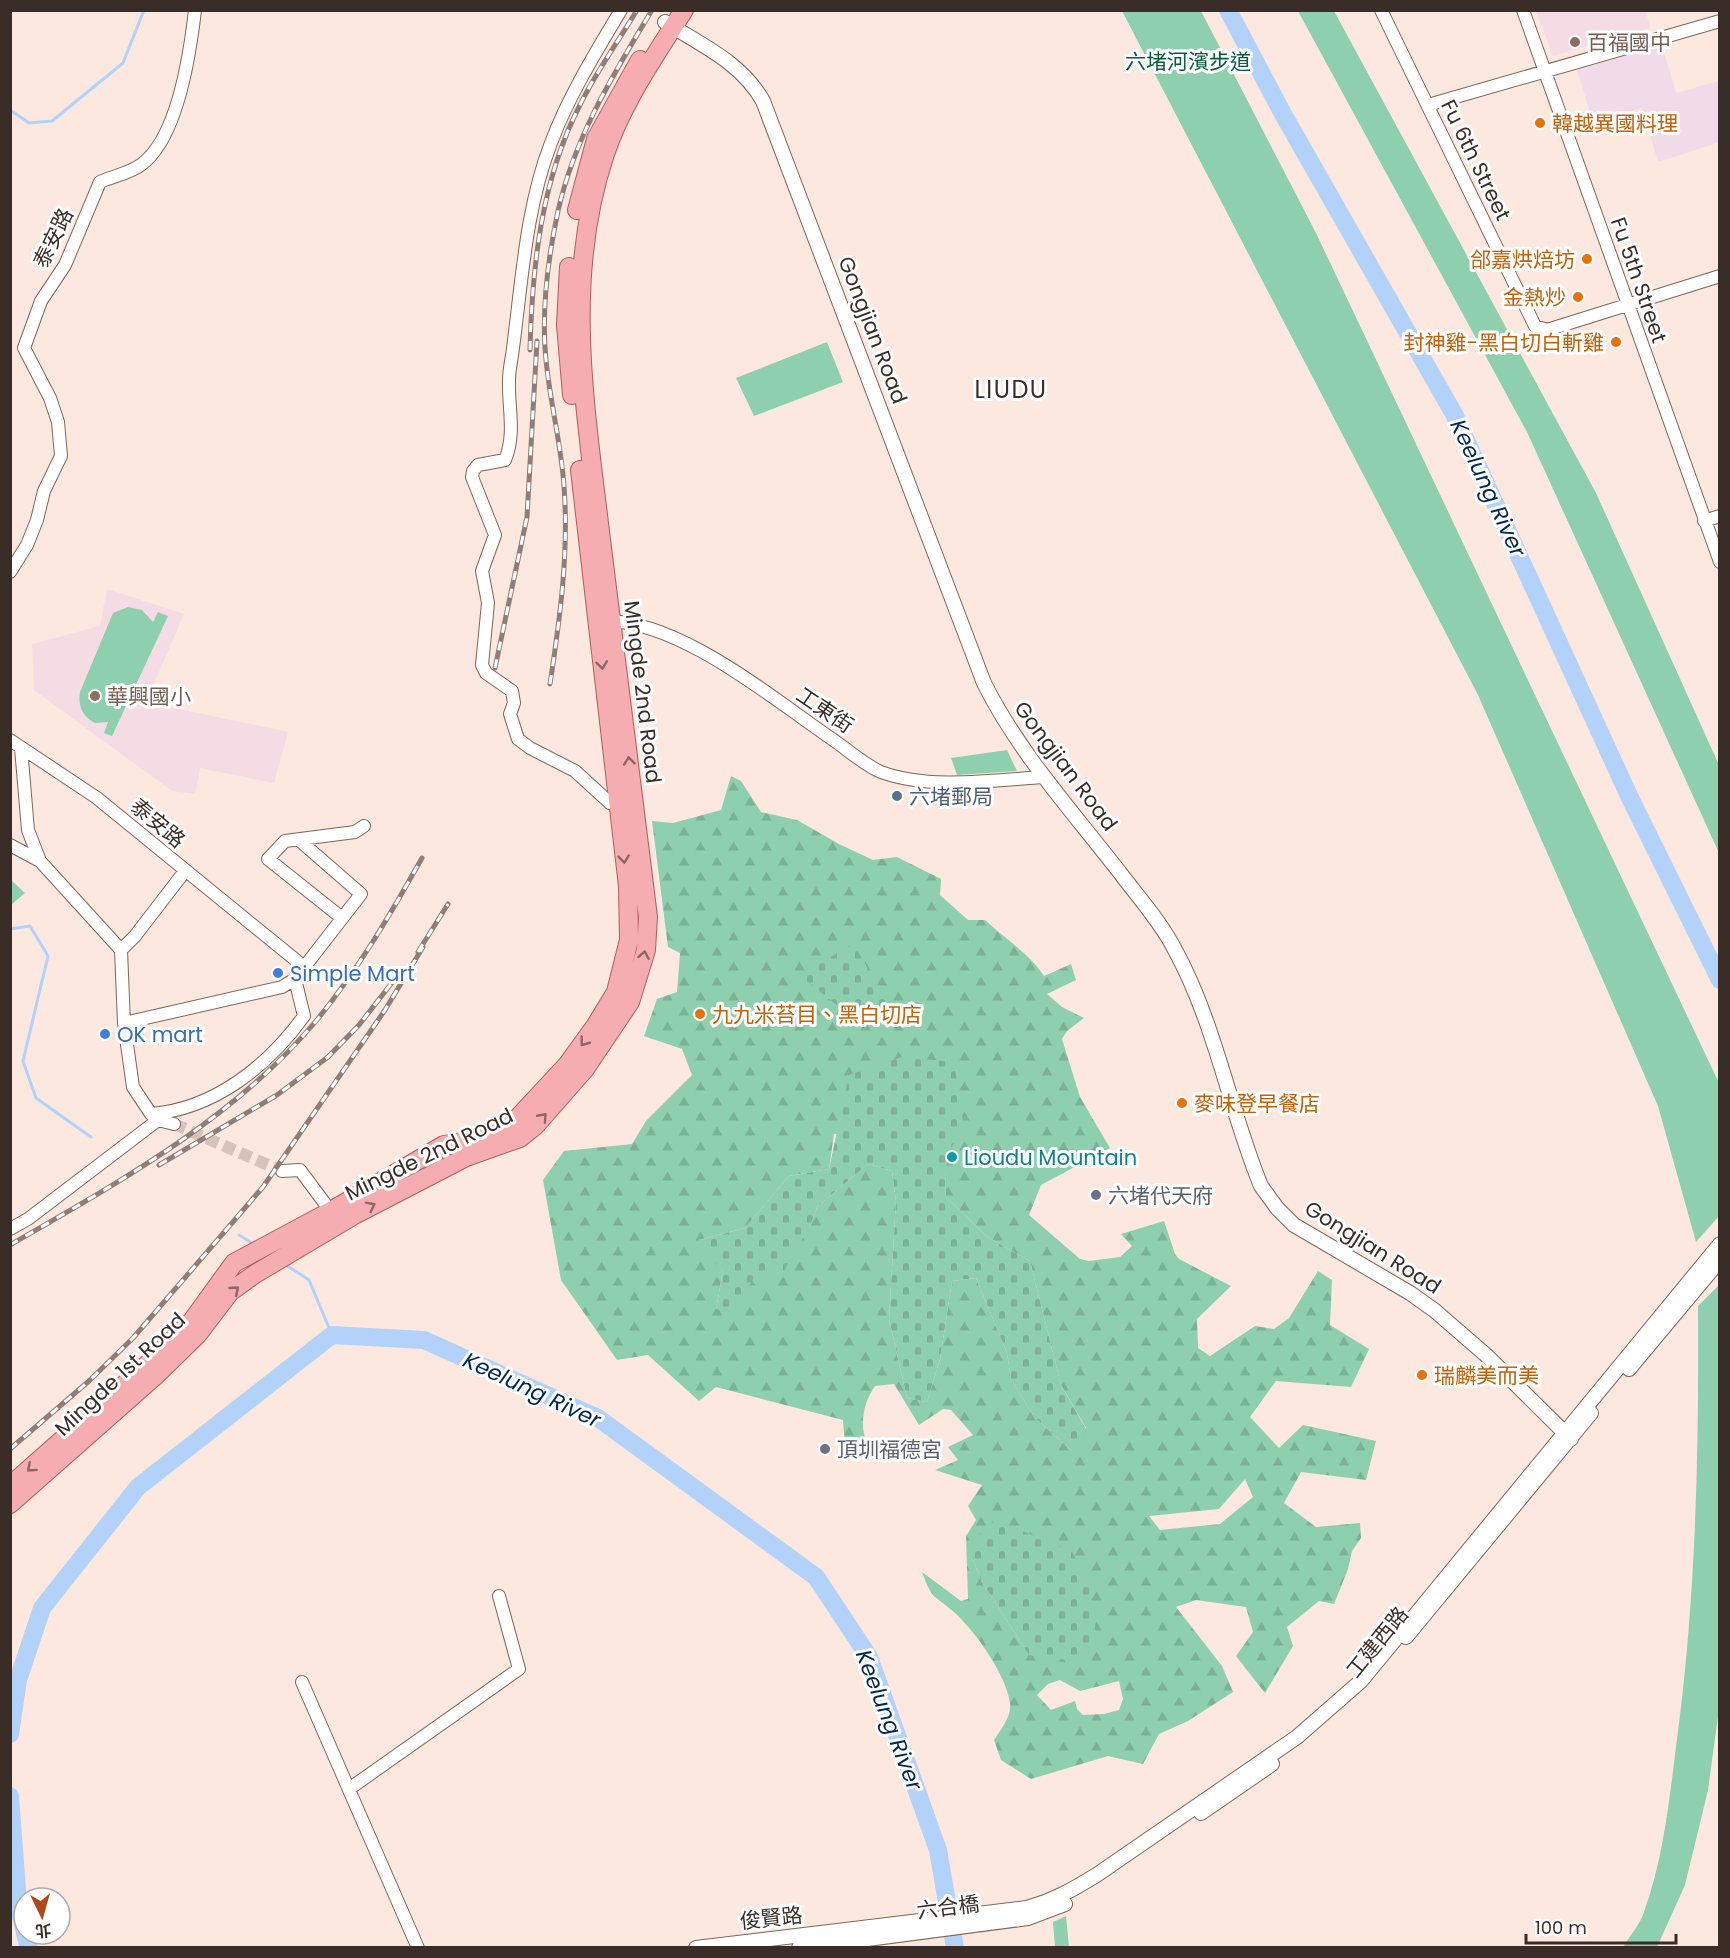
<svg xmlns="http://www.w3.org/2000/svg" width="1730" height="1958" viewBox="0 0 1730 1958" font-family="Poppins,'Noto Sans TC',sans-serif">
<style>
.commercial{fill:#f2dbe8}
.education{fill:#f4dbe4}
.forest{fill:url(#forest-firs);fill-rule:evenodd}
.cemetery{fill:url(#cemetery-stones)}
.green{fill:#8ecfae}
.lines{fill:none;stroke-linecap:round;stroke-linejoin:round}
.stream{stroke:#b2d2fa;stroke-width:3}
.river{stroke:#b2d2fa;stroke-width:18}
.minor-tunnel{stroke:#d5c3ba;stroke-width:12;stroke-dasharray:12 6;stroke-linecap:butt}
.minor-casing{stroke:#816559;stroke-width:14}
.tertiary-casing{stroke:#816559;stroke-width:16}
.primary-casing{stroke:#b05c5f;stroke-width:20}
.minor{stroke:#fff;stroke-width:12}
.tertiary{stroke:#fff;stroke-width:14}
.primary{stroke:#f5adb1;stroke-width:18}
.rail-casing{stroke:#8e7e77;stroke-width:5}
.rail{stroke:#fff;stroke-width:3;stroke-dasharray:9;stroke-linecap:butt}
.oneway{stroke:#8e6766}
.education-dot{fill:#8d6e63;stroke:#fff;stroke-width:2}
.food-dot{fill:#e8710a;stroke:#fff;stroke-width:2}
.service-dot{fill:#5c6f8a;stroke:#fff;stroke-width:2}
.shop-dot{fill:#3f7fe0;stroke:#fff;stroke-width:2}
.culture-dot{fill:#0f9aa8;stroke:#fff;stroke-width:2}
.worship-dot{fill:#6b7280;stroke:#fff;stroke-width:2}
.labels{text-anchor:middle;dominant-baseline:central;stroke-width:6;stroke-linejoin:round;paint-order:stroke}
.education-label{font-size:21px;fill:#785e54;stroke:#fff;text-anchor:start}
.park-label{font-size:21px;fill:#045b3d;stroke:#fff}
.food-label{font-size:21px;fill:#c56008;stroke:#fff;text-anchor:start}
.street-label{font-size:21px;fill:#3a2d28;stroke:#fff}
.service-label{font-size:21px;fill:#4e5e75;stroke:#fff;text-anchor:start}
.shop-label{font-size:21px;fill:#366cbe;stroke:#fff;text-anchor:start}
.culture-label{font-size:21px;fill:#0d838f;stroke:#fff;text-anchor:start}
.worship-label{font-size:21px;fill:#5b616d;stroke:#fff;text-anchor:start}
.water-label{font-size:22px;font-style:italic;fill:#002854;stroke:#fff}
.quarter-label{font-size:24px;letter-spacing:1.5px;fill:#3a2d28;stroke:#fff}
</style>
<defs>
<pattern id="forest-firs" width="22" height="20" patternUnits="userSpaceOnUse" patternTransform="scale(1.5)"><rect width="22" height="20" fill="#8ecfae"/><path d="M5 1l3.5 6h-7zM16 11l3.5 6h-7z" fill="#7bb296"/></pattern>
<pattern id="cemetery-stones" width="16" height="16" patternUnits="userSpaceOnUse" patternTransform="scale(1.5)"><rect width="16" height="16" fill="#8ecfae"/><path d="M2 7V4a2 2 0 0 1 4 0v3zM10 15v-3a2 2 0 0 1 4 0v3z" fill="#7bb296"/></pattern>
</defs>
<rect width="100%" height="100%" fill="#fce8df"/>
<path class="commercial" d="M1662 45 1676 93 1719 81 1720 142 1658 162 1642 108 1593 122 1577 70Z"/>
<path class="education" d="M1536 11H1646L1650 28 1553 56Z
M107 589 184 614 146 702 288 732 274 783 200 768 195 794 172 791 34 690 32 644 100 626Z"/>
<path class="forest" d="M731 776 741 781 761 812 797 820 839 844 873 860 897 857 941 879 940 895 968 920H985C1004 938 1030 954 1044 976L1071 964 1076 980 1047 994 1062 1007 1084 1018 1067 1031 1062 1039 1080 1097 1110 1148 1041 1185 1029 1215 1080 1259 1089 1261 1120 1257 1132 1246 1121 1234 1164 1221 1175 1254 1179 1259 1231 1286 1197 1319 1198 1348 1210 1356 1255 1326 1274 1329 1289 1318 1318 1271 1332 1280 1330 1325 1369 1349 1351 1387 1276 1381 1250 1417 1279 1448 1303 1425 1376 1441 1366 1480 1301 1472 1284 1503 1316 1527 1360 1523 1361 1538 1352 1551 1348 1569 1334 1604 1319 1601 1287 1627 1293 1646 1265 1693 1236 1656 1253 1632 1246 1607 1196 1600 1176 1607 1222 1666 1233 1692 1188 1721 1159 1734 1143 1764 1108 1756 1031 1779 1001 1760 994 1740C1001 1729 1012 1716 1010 1703 1006 1675 976 1632 955 1613 934 1594 933 1602 922 1572L961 1601 968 1599 966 1536 976 1520 968 1506 982 1485 935 1470 958 1460 948 1447 973 1435 951 1410 943 1409 919 1425 894 1384 875 1386C863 1403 858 1428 869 1446L862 1458 840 1456 845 1445 843 1420 716 1387 699 1401 648 1355 617 1360 561 1280 543 1180 564 1151 632 1144 646 1121 692 1075 682 1049 644 1036 657 999 677 992 680 953 668 947 652 821 673 823 721 810ZM834 1134 954 1139 945 1165 946 1197 986 1236 1030 1261 1061 1385 1086 1428 1071 1450 1034 1417 1011 1379 1007 1353 976 1278 952 1281 940 1359 927 1402 907 1398 889 1319 896 1201 892 1171 868 1164 817 1207 811 1224 716 1309 723 1271 699 1240 745 1228 789 1176 829 1169ZM1245 1479 1253 1497 1220 1524 1160 1530 1149 1516 1219 1509ZM972 1557 1029 1655 982 1582ZM1060 1680 1080 1691 1119 1681 1123 1699 1119 1710 1104 1714 1083 1715 1077 1709 1075 1701 1051 1710 1037 1695 1048 1684Z"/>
<path class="cemetery" d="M853 943 889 1005 856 1021 801 976Z
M902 1057 954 1062 964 1129C945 1149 945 1171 946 1197L986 1236 1030 1261 1061 1385 1086 1429 1083 1442 1071 1450 1034 1417 1011 1379 1007 1353 976 1278 952 1281 940 1359 927 1402 907 1398 889 1319 896 1201 892 1171 868 1164 817 1207 811 1224 784 1271H758L733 1312 716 1309 723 1271 705 1253 699 1240 745 1228 789 1176 829 1169 849 1075Z
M994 1520 1072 1551 1089 1586 1099 1644 1071 1664 1029 1655 982 1582 972 1557 980 1534Z"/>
<path class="green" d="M1122 11H1201L1316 233 1719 1083V1216L1696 1242 1658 1106 1478 695Z
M1298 11H1334L1596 493 1719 765V853L1527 432Z
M827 342 843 382 754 416 736 378Z
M128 607 142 610 153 622 158 612 168 616 112 736 104 733 108 722 95 723C82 716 78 706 80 692L113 613Z
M1007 750 1017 771 957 775 951 758Z
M11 880 25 893 11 905H10Z
M1719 1285V1709L1708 1790 1685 1885 1657 1947H1623C1630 1936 1640 1924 1644 1912 1663 1859 1669 1803 1676 1747 1696 1600 1699 1454 1698 1306Z
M1066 1916 1069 1947H1055L1053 1922Z"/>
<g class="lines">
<path class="stream" d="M10 110 29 123 52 121 123 63 144 10
M10 929 30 926 48 956 23 1061 36 1098 91 1137
M239 1235 255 1245
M286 1265 309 1280 332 1335"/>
<path class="river" d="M1228 10 1283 114 1454 414 1630 798 1720 980
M10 1734 18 1680 42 1608 138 1487 332 1335 424 1340 598 1418 816 1577 869 1657 938 1850 955 1948
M10 1796 18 1904 24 1929
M25 1934 29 1948"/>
<path class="minor-tunnel" d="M174 1124 282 1171"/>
<defs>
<path id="minor" d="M1381 10 1535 326 1547 330 1720 276
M1523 10 1720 562
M1428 105 1720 21
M1704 521 1720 516
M10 572 27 545 37 520 44 491 61 456 58 422 50 398 24 348 41 301 65 265 100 182C113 176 131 173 142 164 178 137 190 54 195 10
M604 621C678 619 772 698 832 739 847 749 864 765 881 772 929 790 995 780 1045 777
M10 740 97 798 303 966
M21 748 28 830 40 861
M610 803 575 771 530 748 518 739 510 714 514 703 512 691 486 673 482 665 488 603 482 571 495 535 472 477 473 471 478 465 505 460C516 434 508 407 509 380 509 369 512 358 513 348 522 280 526 207 551 143 568 97 596 52 621 10
M10 845 40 861 121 950
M342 918 268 859 285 841 355 832 364 826
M124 1023 282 987 295 979 361 894 299 840
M151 1114C214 1109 268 1066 304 1016L295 979
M174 1124 158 1120 151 1114 133 1087 124 1023 121 950 135 936 185 871
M282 1171 300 1170 335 1217
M10 1229 28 1219 158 1120
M302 1682 418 1948
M349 1789 519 1669 499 1596"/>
<path id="tertiary" d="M665 22C701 45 741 62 763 101L984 683C1019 753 1073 812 1121 874 1139 898 1160 921 1174 948 1215 1022 1229 1108 1261 1186L1277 1208 1294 1225 1410 1293 1434 1310 1486 1355 1571 1439
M1629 1369 1720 1260
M1406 1637 1591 1413
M1201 1813 1272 1764
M696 1948 1026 1908C1053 1901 1074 1889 1098 1874L1297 1737 1361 1681 1720 1244
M799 1948 1028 1918 1065 1904"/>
<path id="primary" d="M577 210 596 139 640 60
M569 267 566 325 572 395
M10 1486 149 1363 192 1321 234 1263 331 1211 444 1145 487 1138 502 1132 514 1122 567 1065 596 1025 616 992 629 940 628 886 580 470
M10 1504 155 1376 198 1334 230 1292 255 1274 356 1214 466 1157 520 1138 535 1126 585 1069 630 1002 646 950 648 917C633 791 616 666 601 540 586 411 562 281 605 154 622 103 655 56 684 10"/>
</defs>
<use href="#minor" class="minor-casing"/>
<use href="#tertiary" class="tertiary-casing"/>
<use href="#primary" class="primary-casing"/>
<use href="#minor" class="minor"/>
<use href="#tertiary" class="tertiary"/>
<use href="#primary" class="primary"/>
<defs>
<path id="rail" d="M530 350C532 268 541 180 580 105 596 72 618 42 637 10
M495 668 527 517 537 341
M550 684C560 618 569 553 564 486 561 443 550 402 546 360 541 311 548 258 558 211 575 136 613 75 652 10
M418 952 448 904
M159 1165 277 1095 328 1057 359 1025 398 975
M10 1245C119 1182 234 1119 316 1021 358 970 390 915 422 858
M10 1449 89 1381 133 1338 263 1187 385 1010 423 947"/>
</defs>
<use href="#rail" class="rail-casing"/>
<use href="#rail" class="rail"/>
</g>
<defs><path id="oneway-chevron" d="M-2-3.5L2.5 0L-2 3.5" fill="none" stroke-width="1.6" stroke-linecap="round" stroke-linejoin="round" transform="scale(1.5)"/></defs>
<g class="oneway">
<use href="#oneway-chevron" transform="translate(602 665) rotate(83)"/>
<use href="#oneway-chevron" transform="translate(629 761) rotate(-97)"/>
<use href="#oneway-chevron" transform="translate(624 859) rotate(84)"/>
<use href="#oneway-chevron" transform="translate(644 955) rotate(-80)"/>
<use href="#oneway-chevron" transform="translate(584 1042) rotate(127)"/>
<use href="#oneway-chevron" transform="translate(543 1117) rotate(-48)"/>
<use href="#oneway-chevron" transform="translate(371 1206) rotate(-27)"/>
<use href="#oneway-chevron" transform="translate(235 1290) rotate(-41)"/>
<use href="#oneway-chevron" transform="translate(31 1468) rotate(138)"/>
</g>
<g class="education-dot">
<circle cx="1575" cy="42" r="6"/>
<circle cx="95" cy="696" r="6"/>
</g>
<g class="food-dot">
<circle cx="1540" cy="123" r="6"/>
<circle cx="1587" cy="259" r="6"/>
<circle cx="1578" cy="297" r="6"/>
<circle cx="1616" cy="342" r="6"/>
<circle cx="700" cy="1014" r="6"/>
<circle cx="1182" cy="1103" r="6"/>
<circle cx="1422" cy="1375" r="6"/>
</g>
<circle class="service-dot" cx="897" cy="796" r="6"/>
<g class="shop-dot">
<circle cx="278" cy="973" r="6"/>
<circle cx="105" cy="1034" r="6"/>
</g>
<circle class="culture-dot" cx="952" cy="1157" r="6"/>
<g class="worship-dot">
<circle cx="1096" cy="1195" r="6"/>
<circle cx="825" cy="1449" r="6"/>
</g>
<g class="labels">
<g class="education-label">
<text x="1587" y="42">百福國中</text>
<text x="107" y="696">華興國小</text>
</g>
<g class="park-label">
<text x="1188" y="61">六堵河濱步道</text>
</g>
<g class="food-label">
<text x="1552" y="123">韓越異國料理</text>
<text x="1575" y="259" text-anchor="end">郃嘉烘焙坊</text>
<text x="1566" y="297" text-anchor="end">金熱炒</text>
<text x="1604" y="342" text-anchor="end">封神雞-黑白切白斬雞</text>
<text x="712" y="1014">九九米苔目、黑白切店</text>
<text x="1194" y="1103">麥味登早餐店</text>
<text x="1434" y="1375">瑞麟美而美</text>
</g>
<g class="street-label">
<text transform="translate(1476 160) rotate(64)">Fu 6th Street</text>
<text transform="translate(53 238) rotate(-64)">泰安路</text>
<text transform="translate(1639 280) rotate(71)">Fu 5th Street</text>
<text transform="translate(873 330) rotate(69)">Gongjian Road</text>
<text transform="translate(643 692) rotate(83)">Mingde 2nd Road</text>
<text transform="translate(825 710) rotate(34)">工東街</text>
<text transform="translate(1066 766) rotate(53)">Gongjian Road</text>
<text transform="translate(158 823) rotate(40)">泰安路</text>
<text transform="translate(429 1154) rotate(-26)">Mingde 2nd Road</text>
<text transform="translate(1373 1247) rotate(32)">Gongjian Road</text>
<text transform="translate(120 1374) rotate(-43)">Mingde 1st Road</text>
<text transform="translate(1377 1642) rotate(-51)">工建西路</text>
<text transform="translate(948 1907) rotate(-7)">六合橋</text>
<text transform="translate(771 1918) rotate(-6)">俊賢路</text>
</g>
<g class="service-label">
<text x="909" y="796">六堵郵局</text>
</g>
<g class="shop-label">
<text x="290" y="973">Simple Mart</text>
<text x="117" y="1034">OK mart</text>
</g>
<g class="culture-label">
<text x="964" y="1157">Lioudu Mountain</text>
</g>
<g class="worship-label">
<text x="1108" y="1195">六堵代天府</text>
<text x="837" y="1449">頂圳福德宮</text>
</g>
<g class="water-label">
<text transform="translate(1488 488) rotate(65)">Keelung River</text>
<text transform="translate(532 1390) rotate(25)">Keelung River</text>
<text transform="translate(889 1720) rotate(69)">Keelung River</text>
</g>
<g class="quarter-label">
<text x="1011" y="389">LIUDU</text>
</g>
</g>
<rect width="1730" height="1958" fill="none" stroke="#3a2d28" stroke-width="24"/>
<g transform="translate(42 1916) rotate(175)"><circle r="28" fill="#ffffff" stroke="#b0aba9" stroke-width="1.5"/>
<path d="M0-4.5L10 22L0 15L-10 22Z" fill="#ae491a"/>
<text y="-9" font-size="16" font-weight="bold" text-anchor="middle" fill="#3a2d28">北</text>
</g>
<path d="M1526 1934v9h150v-9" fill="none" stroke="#3a2d28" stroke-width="3"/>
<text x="1535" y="1934" font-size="18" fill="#3a2d28" stroke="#ffffff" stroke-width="4.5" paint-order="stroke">100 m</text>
</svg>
